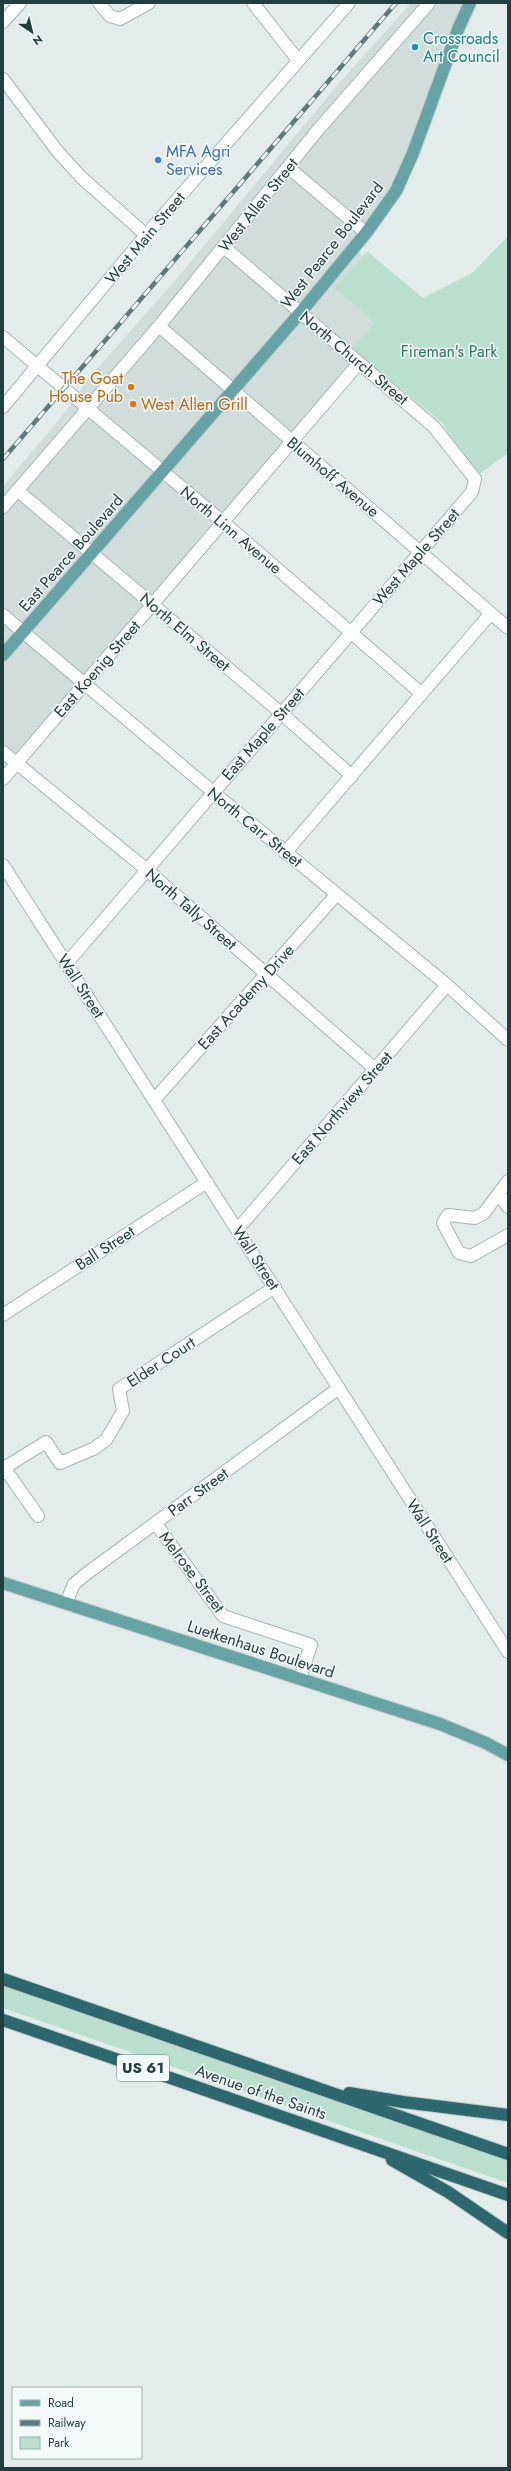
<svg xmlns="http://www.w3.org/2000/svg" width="511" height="2471" viewBox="0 0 511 2471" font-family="Jost,sans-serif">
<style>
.built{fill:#d0dddb}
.green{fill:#badfcf}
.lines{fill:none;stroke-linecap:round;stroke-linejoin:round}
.minor-casing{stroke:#a4b5b4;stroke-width:14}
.major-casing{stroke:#c1c9c9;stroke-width:14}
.highway-casing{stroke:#c1c9c9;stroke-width:14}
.minor{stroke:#fff;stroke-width:12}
.major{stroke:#65a3a4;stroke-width:12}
.highway{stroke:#2c686d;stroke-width:12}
.rail-casing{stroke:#5c7a7b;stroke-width:4.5}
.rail{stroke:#f3f9f8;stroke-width:3;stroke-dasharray:9;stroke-linecap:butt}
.culture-dot{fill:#0f9aa8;stroke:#f3f9f8;stroke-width:1.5}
.shop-dot{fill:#3f7fe0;stroke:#f3f9f8;stroke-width:1.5}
.food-dot{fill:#e8710a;stroke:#f3f9f8;stroke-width:1.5}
.labels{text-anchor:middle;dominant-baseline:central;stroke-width:3;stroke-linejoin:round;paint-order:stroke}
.shield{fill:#f3f9f8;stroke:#607776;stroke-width:1}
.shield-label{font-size:15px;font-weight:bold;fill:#213f3f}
.culture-label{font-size:16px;fill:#0d838f;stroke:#f3f9f8;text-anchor:start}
.shop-label{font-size:16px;fill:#366cbe;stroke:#f3f9f8;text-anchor:start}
.street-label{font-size:16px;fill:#213f3f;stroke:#f3f9f8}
.park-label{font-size:16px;fill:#2a785e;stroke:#f3f9f8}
.food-label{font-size:16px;fill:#c56008;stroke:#f3f9f8;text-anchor:end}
</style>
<rect width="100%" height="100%" fill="#e2edeb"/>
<path class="built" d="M411 3H472L413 153 353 248 408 292 355 360 3 779V486L58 421 89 378 178 277 339 83Z"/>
<path class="green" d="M508 236V453L477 476 441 422 352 349 375 323 335 288 367 251 423 298 472 273Z
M3 1985 508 2160V2183L3 2008Z"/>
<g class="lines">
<defs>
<path id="minor" d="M99 3 110 16 120 19 149 3
M253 3 298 60
M3 22 20 3
M3 79 58 152 82 178 146 235
M289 168 366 233
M159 326 508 628
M3 337 223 522 422 694
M3 407 146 235 349 3
M17 490 281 713 352 776
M3 507 159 326 317 131 429 3
M3 615 213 792 447 985 508 1040
M3 752 147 870 375 1069
M3 779 359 363
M285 853 491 613
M3 865 508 1652
M66 964 472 492 475 479 434 427 224 247
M154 1100 337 894
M508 1181 484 1213 475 1218 448 1215 443 1223 459 1253 471 1256 508 1235
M499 1194 508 1207
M237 1230 447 985
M3 1315 207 1182
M3 1466 38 1516
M4 1468 46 1442 60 1463 93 1449 106 1440 123 1411 119 1389 275 1287
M156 1524 223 1616 311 1645 300 1678
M66 1603 74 1584 86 1574 339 1388"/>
<path id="major" d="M3 655 300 313 366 233 396 191 413 153 459 27 470 3
M3 1583 440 1724 486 1743 508 1755"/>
<path id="highway" d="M3 1979 508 2154
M3 2020 508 2195
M349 2093 403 2102 508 2115
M392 2160 448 2192 508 2233"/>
</defs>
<use href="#minor" class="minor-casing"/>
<use href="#major" class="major-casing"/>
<use href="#highway" class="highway-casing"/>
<use href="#minor" class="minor"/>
<use href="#major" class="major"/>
<use href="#highway" class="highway"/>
<defs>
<path id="rail" d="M3 459 396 3"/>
</defs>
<use href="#rail" class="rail-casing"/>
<use href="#rail" class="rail"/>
</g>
<circle class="culture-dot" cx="415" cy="47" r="4"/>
<circle class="shop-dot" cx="158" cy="160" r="4"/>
<g class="food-dot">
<circle cx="131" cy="387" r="4"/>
<circle cx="133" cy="404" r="4"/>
</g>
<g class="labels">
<rect class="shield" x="117" y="2055" width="52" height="26" rx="3"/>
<g class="shield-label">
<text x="143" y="2068">US 61</text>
</g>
<g class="culture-label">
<text x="423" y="38">Crossroads<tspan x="423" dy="18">Art Council</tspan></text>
</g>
<g class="shop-label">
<text x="166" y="151">MFA Agri<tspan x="166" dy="18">Services</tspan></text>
</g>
<g class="street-label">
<text transform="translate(258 205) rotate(-51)">West Allen Street</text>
<text transform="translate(145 238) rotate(-50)">West Main Street</text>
<text transform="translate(332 245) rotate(-52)">West Pearce Boulevard</text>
<text transform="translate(354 358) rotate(40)">North Church Street</text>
<text transform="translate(333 477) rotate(40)">Blumhoff Avenue</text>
<text transform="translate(231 530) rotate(40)">North Linn Avenue</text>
<text transform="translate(71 553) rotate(-49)">East Pearce Boulevard</text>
<text transform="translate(416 557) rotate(-49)">West Maple Street</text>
<text transform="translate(185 632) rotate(40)">North Elm Street</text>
<text transform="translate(97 669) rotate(-49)">East Koenig Street</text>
<text transform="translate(263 734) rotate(-49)">East Maple Street</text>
<text transform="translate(255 827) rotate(39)">North Carr Street</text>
<text transform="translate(191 909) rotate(41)">North Tally Street</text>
<text transform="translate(81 986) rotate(57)">Wall Street</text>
<text transform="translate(246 997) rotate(-48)">East Academy Drive</text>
<text transform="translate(342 1108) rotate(-49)">East Northview Street</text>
<text transform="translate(105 1248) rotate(-33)">Ball Street</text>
<text transform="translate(256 1258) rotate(57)">Wall Street</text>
<text transform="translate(161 1362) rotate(-33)">Elder Court</text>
<text transform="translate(198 1492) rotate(-36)">Parr Street</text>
<text transform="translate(430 1531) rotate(57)">Wall Street</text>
<text transform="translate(192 1572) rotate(53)">Melrose Street</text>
<text transform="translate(261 1649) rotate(18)">Luetkenhaus Boulevard</text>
<text transform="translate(261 2092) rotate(19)">Avenue of the Saints</text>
</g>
<g class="park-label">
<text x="449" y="351">Fireman's Park</text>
</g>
<g class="food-label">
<text x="123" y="378">The Goat<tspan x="123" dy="18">House Pub</tspan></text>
<text x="141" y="404" text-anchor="start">West Allen Grill</text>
</g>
</g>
<rect width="511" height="2471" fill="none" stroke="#213f3f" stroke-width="8"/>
<rect x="12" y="2387" width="130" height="72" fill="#f3f9f8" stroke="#9fafae"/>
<rect x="20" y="2400" width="20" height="6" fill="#65a3a4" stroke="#9fafae"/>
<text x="48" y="2407" font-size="12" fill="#213f3f">Road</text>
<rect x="20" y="2420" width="20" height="6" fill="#5c7a7b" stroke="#9fafae"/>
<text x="48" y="2427" font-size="12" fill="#213f3f">Railway</text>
<rect x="20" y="2437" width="20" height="12" fill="#badfcf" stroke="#9fafae"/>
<text x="48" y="2447" font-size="12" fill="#213f3f">Park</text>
<g transform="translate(32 32) rotate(145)" stroke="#f3f9f8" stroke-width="3" paint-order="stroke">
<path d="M0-3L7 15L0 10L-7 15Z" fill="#213f3f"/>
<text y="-6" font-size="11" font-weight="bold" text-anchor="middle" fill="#213f3f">N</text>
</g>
</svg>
